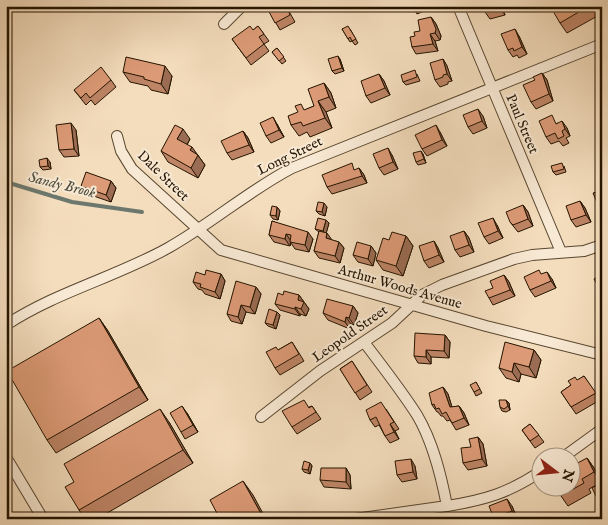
<svg xmlns="http://www.w3.org/2000/svg" width="608" height="525" viewBox="0 0 608 525" font-family="'IM FELL English',serif">
<style>
.lines{fill:none;stroke-linecap:round;stroke-linejoin:round}
.stream{stroke:#6c786d;stroke-width:4}
.street-casing{stroke:#58462f;stroke-width:12}
.street{stroke:#f8e9d4;stroke-width:10}
.wall{fill:#bd8465;stroke:#241400}
.shaded-wall{fill:#9a6c53;stroke:#241400}
.building{fill:#dc9a76;stroke:#241400}
.labels{text-anchor:middle;dominant-baseline:central;stroke-width:4;stroke-linejoin:round;paint-order:stroke}
.street-label{font-size:14px;fill:#241400;stroke:#f8e9d4}
.water-label{font-size:15px;font-style:italic;fill:#4e4e3f;stroke:#f8e9d4}
</style>
<rect width="100%" height="100%" fill="#f4ddbd"/>
<filter id="stains"><feTurbulence type="fractalNoise" baseFrequency=".004" numOctaves="4"/><feColorMatrix values="0 0 0 0 .2 0 0 0 0 .09 0 0 0 0 .02 0 0 0 .5 -.17"/></filter>
<radialGradient id="worn" r=".72"><stop offset=".6" stop-color="#630" stop-opacity="0"/><stop offset="1" stop-color="#630" stop-opacity=".3"/></radialGradient>
<g class="lines">
<path class="stream" d="M6 182 72 202 142 212"/>
<defs>
<path id="street" d="M458 6 561 252
M224 24 242 6
M117 136 121 151 132 169 221 250 486 326 602 355
M6 325C56 292 116 277 168 248 211 224 248 191 292 168L602 44
M364 342C382 366 401 390 417 415 433 442 441 475 447 506 485 500 508 493 540 472
M261 417 320 371 392 323 422 295 442 285 514 259 532 255 584 251 602 245
M6 457 43 519
M562 458 602 429
M355 519 447 506"/>
</defs>
<use href="#street" class="street-casing"/>
<use href="#street" class="street"/>
</g>
<path class="wall" d="M266 6H286L295 22 280 30Z
M412 6H429L428 7 429 9 417 14Z
M502 6 505 15 490 19 485 12Z
M560 6H597L601 14 567 33 560 23Z
M431 17 436 24 441 36 440 40 435 41 438 51 416 54 412 47 415 36 420 31Z
M258 26 269 41 264 44 269 51 251 65 232 39 253 30Z
M342 29H350L358 43 355 45 352 41 350 42Z
M519 36 527 54 519 58 517 55 513 57 508 50Z
M277 48 286 61 282 64 272 52Z
M340 59 344 71 335 74 332 71Z
M443 59 447 66 452 81 448 82V84L440 87 435 80Z
M123 72 172 76 168 94 151 90 148 86 130 82Z
M542 73 547 80 553 101 536 109 531 102 535 80Z
M379 74 384 81 390 95 371 103 366 96Z
M417 74 420 81 406 85 403 82Z
M111 80 116 87 95 105 91 100 86 105 74 90Z
M324 83 331 93 336 108 326 112 332 128 310 137 307 132 299 136 291 125 305 110 314 106Z
M483 116 487 128 473 134 468 127Z
M557 123 567 128 570 136 566 138 569 143 563 146 559 141 551 144 546 137Z
M277 124 284 137 271 143 266 136Z
M76 130 79 156 64 157 59 150Z
M243 131 248 138 254 152 232 160 227 153Z
M440 132 447 146 427 156 422 149Z
M190 139 187 145 197 154 205 165 198 178 168 162 161 151Z
M423 154 426 163 418 165 416 162Z
M392 155 398 169 384 175 379 168Z
M50 162 51 169 43 170 40 167Z
M564 166 566 172 556 175 553 172Z
M359 168 364 175 367 183 332 194 327 187Z
M111 181 116 188 111 202 85 193 81 186Z
M580 201 585 208 591 222 576 227 571 220Z
M523 205 528 212 533 226 518 232 510 222Z
M277 207 280 211 278 220 273 219 270 215Z
M327 207 325 216 319 214 316 211Z
M272 221 313 239 309 252 295 249 291 243 290 246 274 242 269 235Z
M329 223 326 233 331 240 339 242 344 248 340 263 319 258 314 251 319 232 315 229Z
M497 225 503 238 489 244 484 237Z
M464 231 469 238 474 252 460 257 455 250Z
M406 236 413 246 403 276 383 270 376 260 389 240Z
M434 241 438 248 444 262 429 268 424 261Z
M371 246 376 253 373 266 358 262 353 255Z
M221 274 225 281 220 299 205 294 202 290 198 289 193 282 205 275Z
M504 275 509 282 515 296 493 305 489 298 493 288Z
M552 279 556 288 535 297 530 290Z
M256 287 261 294 255 314 246 312 242 324 231 321 227 314Z
M283 295H299L309 309 306 316 300 314V316L280 310 275 304Z
M353 306 358 313 354 325 351 324 350 329 328 320 323 313Z
M277 312 280 315 276 329 268 326 265 323Z
M99 318 108 331 148 400 56 453 47 440Z
M445 335 450 342 449 358 431 357V364L418 363 414 356Z
M292 342 304 361 280 375 275 368 278 350Z
M534 350 541 360 536 378 521 374 519 382 506 378 499 368Z
M352 361 372 392 360 400 340 369Z
M584 376 600 400 576 414 561 392Z
M476 382 482 393 476 396 474 392Z
M443 387 448 394 452 407 459 406 464 413 469 425 456 430 450 420 447 421 443 416H441L438 412H437L432 405Z
M509 403 510 410 506 412 502 411 500 407Z
M312 406 321 419 297 434 292 427 309 407Z
M386 409 399 429 395 431 399 439 390 443 385 436 379 425 375 427 370 420Z
M187 413 198 432 185 439 181 432Z
M169 422 193 463 97 519H85L79 510 74 482Z
M530 424 544 442 535 448 522 430Z
M478 437 483 444 487 466 468 470 463 463 471 447Z
M587 458 594 468 602 482 589 489 591 493 568 506 561 496Z
M310 463 312 466 310 474 304 472 302 469Z
M415 466 417 479 402 482 397 475Z
M346 468 350 475 351 489 324 487 320 480Z
M602 487V498L598 499 596 496Z
M512 506 517 518 514 519H494Z"/>
<path class="shaded-wall" d="M500 6H502L505 15 500 8Z
M431 17 436 24 441 36 440 40 435 33Z
M515 29 519 36 527 54 522 47Z
M430 34 435 41 438 51 433 44Z
M338 56 340 59 344 71 342 68Z
M443 59 447 66 452 81 447 74Z
M165 66 172 76 168 94 161 84Z
M542 73 547 80 553 101 549 94Z
M379 74 384 81 390 95 385 88Z
M324 83 331 93 336 108 329 97Z
M318 101 326 112 332 128 325 118Z
M478 109 483 116 487 128 482 121Z
M273 117 277 124 284 137 279 130Z
M562 121 567 128 570 136 565 129Z
M71 123 76 130 79 156 74 149Z
M436 125 440 132 447 146 442 140Z
M183 129 190 139 184 150 177 139Z
M243 131 248 138 254 152 249 145Z
M192 147 205 165 198 178 191 168 190 150Z
M388 148 392 155 398 169 393 162Z
M421 151 423 154 426 163 424 159Z
M47 158 50 162 51 169 48 166Z
M359 168 364 175 367 183 362 176Z
M111 181 116 188 111 202 106 195Z
M580 201 585 208 591 222 586 215Z
M324 203 327 207 325 216 322 212Z
M523 205 528 212 533 226 528 219Z
M277 207 280 211 278 220 276 216Z
M493 218 497 225 503 238 498 231Z
M326 220 329 223 326 234 323 231Z
M464 231 469 238 474 252 469 245Z
M308 232 313 239 309 252 305 245Z
M327 233 332 240 326 238Z
M286 234 291 241 290 246 285 239Z
M406 236 413 246 403 276 396 266Z
M434 241 438 248 444 262 439 255Z
M339 242 344 248 340 263 335 256Z
M371 246 376 253 373 266 368 259Z
M6 247 10 253 6 263Z
M547 272 552 279 556 288 551 281Z
M221 274 225 281 220 299 215 292Z
M504 275 509 282 515 296 510 290Z
M256 287 261 294 255 314 250 307Z
M299 295 309 309 306 316 301 309 298 300Z
M241 305 246 312 242 324 238 317Z
M353 306 358 313 354 325 349 318Z
M295 307 300 314V316L295 309Z
M277 312 280 315 276 329 273 325Z
M346 317 351 324 350 329 345 322Z
M99 318 108 331 148 400 139 387Z
M445 335 450 342 449 358 444 351Z
M426 350 431 357V364L426 357Z
M534 350 541 360 536 378 529 367Z
M514 363 521 374 519 382 512 372Z
M443 387 448 394 454 414 450 407Z
M506 400 509 403 510 410 508 406Z
M182 406 187 413 198 432 193 425Z
M459 406 464 413 469 425 464 418Z
M160 409 169 422 193 463 183 450Z
M390 424 395 431 399 439 394 432Z
M478 437 483 444 487 466 482 459Z
M587 458 594 468 602 482 594 472Z
M411 459 415 466 417 479 413 472Z
M310 463 312 466 310 474 308 470Z
M346 468 350 475 351 489 346 482Z
M243 481 253 495 266 519H264Z
M507 499 512 506 517 518 512 511Z"/>
<path class="building" d="M266 6H286L290 15 275 23Z
M483 6H500V8L485 12Z
M560 6H589L560 23 553 11Z
M431 17 436 29 435 33 430 34 433 44 412 47 410 37 415 36 414 32 420 31 418 20Z
M250 26 253 30 258 26 264 34 259 37 264 44 246 58 232 39Z
M348 26 356 39 352 41 350 37 348 39 342 29Z
M515 29 522 47 514 51 513 48 508 50 501 34Z
M277 48 284 57 279 61 272 52Z
M338 56 342 68 332 71 328 59Z
M126 57 165 66 161 84 144 79V77L123 72Z
M443 59 447 74 443 75V77L435 80 430 63Z
M101 67 111 80 90 98 86 93 81 98 74 90Z
M415 70 417 77 403 82 401 75Z
M542 73 549 94 531 102 523 85 535 80 533 77Z
M379 74 385 88 366 96 361 81Z
M324 83 329 97 318 101 325 118 303 126 301 122 291 125 288 116 298 112 295 106 301 104 304 110 314 106 308 89Z
M478 109 482 121 468 127 463 115Z
M552 115 556 124 562 121 565 129 562 131 564 136 558 139 555 133 546 137 539 121Z
M273 117 279 130 266 136 260 123Z
M71 123 74 149 59 150 56 125Z
M175 125 183 129 177 139 192 147 190 150 198 155 191 168 161 151Z
M436 125 442 140 422 149 415 135Z
M243 131 249 145 227 153 221 141Z
M388 148 393 162 379 168 373 154Z
M421 151 424 159 416 162 413 153Z
M47 158 48 166 40 167 39 160Z
M352 163 354 170 359 168 362 176 327 187 322 175Z
M562 163 564 169 553 172 551 166Z
M86 172 111 181 106 195 81 186Z
M601 191 602 194V209L600 210 593 193Z
M580 201 586 215 571 220 566 206Z
M318 202 324 203 322 212 316 211Z
M523 205 528 219 513 225 510 222 506 212Z
M272 206 277 207 276 216 270 215Z
M318 218 326 220 323 231 315 229Z
M493 218 498 231 484 237 478 223Z
M272 221 308 232 305 245 290 242 291 235 286 234 285 239 269 235Z
M319 231 327 233 326 238 339 242 335 256 314 251Z
M464 231 469 245 455 250 450 236Z
M392 232 406 236 396 266 376 260 383 238 389 240Z
M434 241 439 255 424 261 419 246Z
M357 242 371 246 368 259 353 255Z
M206 270 221 274 215 292 200 287 201 284 193 282 196 272 205 275Z
M539 270 541 274 547 272 551 281 530 290 524 277Z
M504 275 510 290 489 298 485 291 493 288 490 281Z
M602 275V293L594 279Z
M236 281 256 287 250 307 241 305 238 317 227 314Z
M284 291 299 295 298 300 304 302 301 309 295 307V309L275 304 278 293 283 295Z
M327 299 353 306 349 318 346 317 345 322 323 313Z
M269 309 277 312 273 325 265 323Z
M99 318 139 387 47 440 7 371Z
M415 333 445 335 444 351 426 350V357L414 356Z
M292 342 299 354 275 368 266 352 276 347 278 350Z
M505 342 534 350 529 367 514 363 512 372 499 368Z
M352 361 367 385 355 393 340 369Z
M584 376 596 393 571 407 561 392 571 385 568 381 575 377 577 380Z
M476 382 480 389 474 392 470 385Z
M443 387 450 407 459 406 464 418 452 423 446 412 442 414 439 408 436 409 434 404 432 405 429 393Z
M304 400 309 408 312 406 316 412 292 427 282 411Z
M499 400H506L508 406 504 409 500 407Z
M381 402 394 422 390 424 394 432 385 436 376 417 370 420 366 410Z
M182 406 193 425 181 432 170 413Z
M160 409 183 450 79 510 65 487 74 482 64 464Z
M530 424 539 435 530 441 522 430Z
M478 437 482 459 463 463 461 448 471 447 469 439Z
M587 458 594 472 582 479 584 483 561 496 556 488H570V467Z
M411 459 413 472 397 475 395 461Z
M304 461 310 463 308 470 302 469Z
M321 468H346V482L320 480Z
M243 481 264 519H220L210 500Z
M599 484 602 489V493L596 496 592 488Z
M507 499 512 511 501 515 503 519H494L489 506Z
M475 515 477 519H462Z
M548 516 549 519 553 517 554 519H542Z"/>
<g class="labels">
<g class="street-label">
<text transform="translate(522 124) rotate(67)">Paul Street</text>
<text transform="translate(290 156) rotate(-26)">Long Street</text>
<text transform="translate(163 176) rotate(44)">Dale Street</text>
<text transform="translate(400 287) rotate(16)">Arthur Woods Avenue</text>
<text transform="translate(350 334) rotate(-35)">Leopold Street</text>
</g>
<g class="water-label">
<text transform="translate(62 185) rotate(14)">Sandy Brook</text>
</g>
</g>
<rect width="608" height="525" fill="none" stroke="#f4ddbd" stroke-width="25"/>
<rect x="8" y="8" width="593" height="510" fill="none" stroke="#241400" stroke-width="2.5"/>
<rect x="12" y="12" width="583" height="500" fill="none" stroke="#241400"/>
<g transform="translate(556 472) rotate(106)"><circle r="24" fill="#f8e9d4" stroke="#a3947f"/>
<path d="M0-4L9 19L0 12L-9 19Z" fill="#8f2418"/>
<text y="-8" font-size="14" font-weight="bold" text-anchor="middle" fill="#241400">N</text>
</g>
<rect width="100%" height="100%" filter="url(#stains)"/>
<rect width="100%" height="100%" fill="url(#worn)"/>
</svg>
